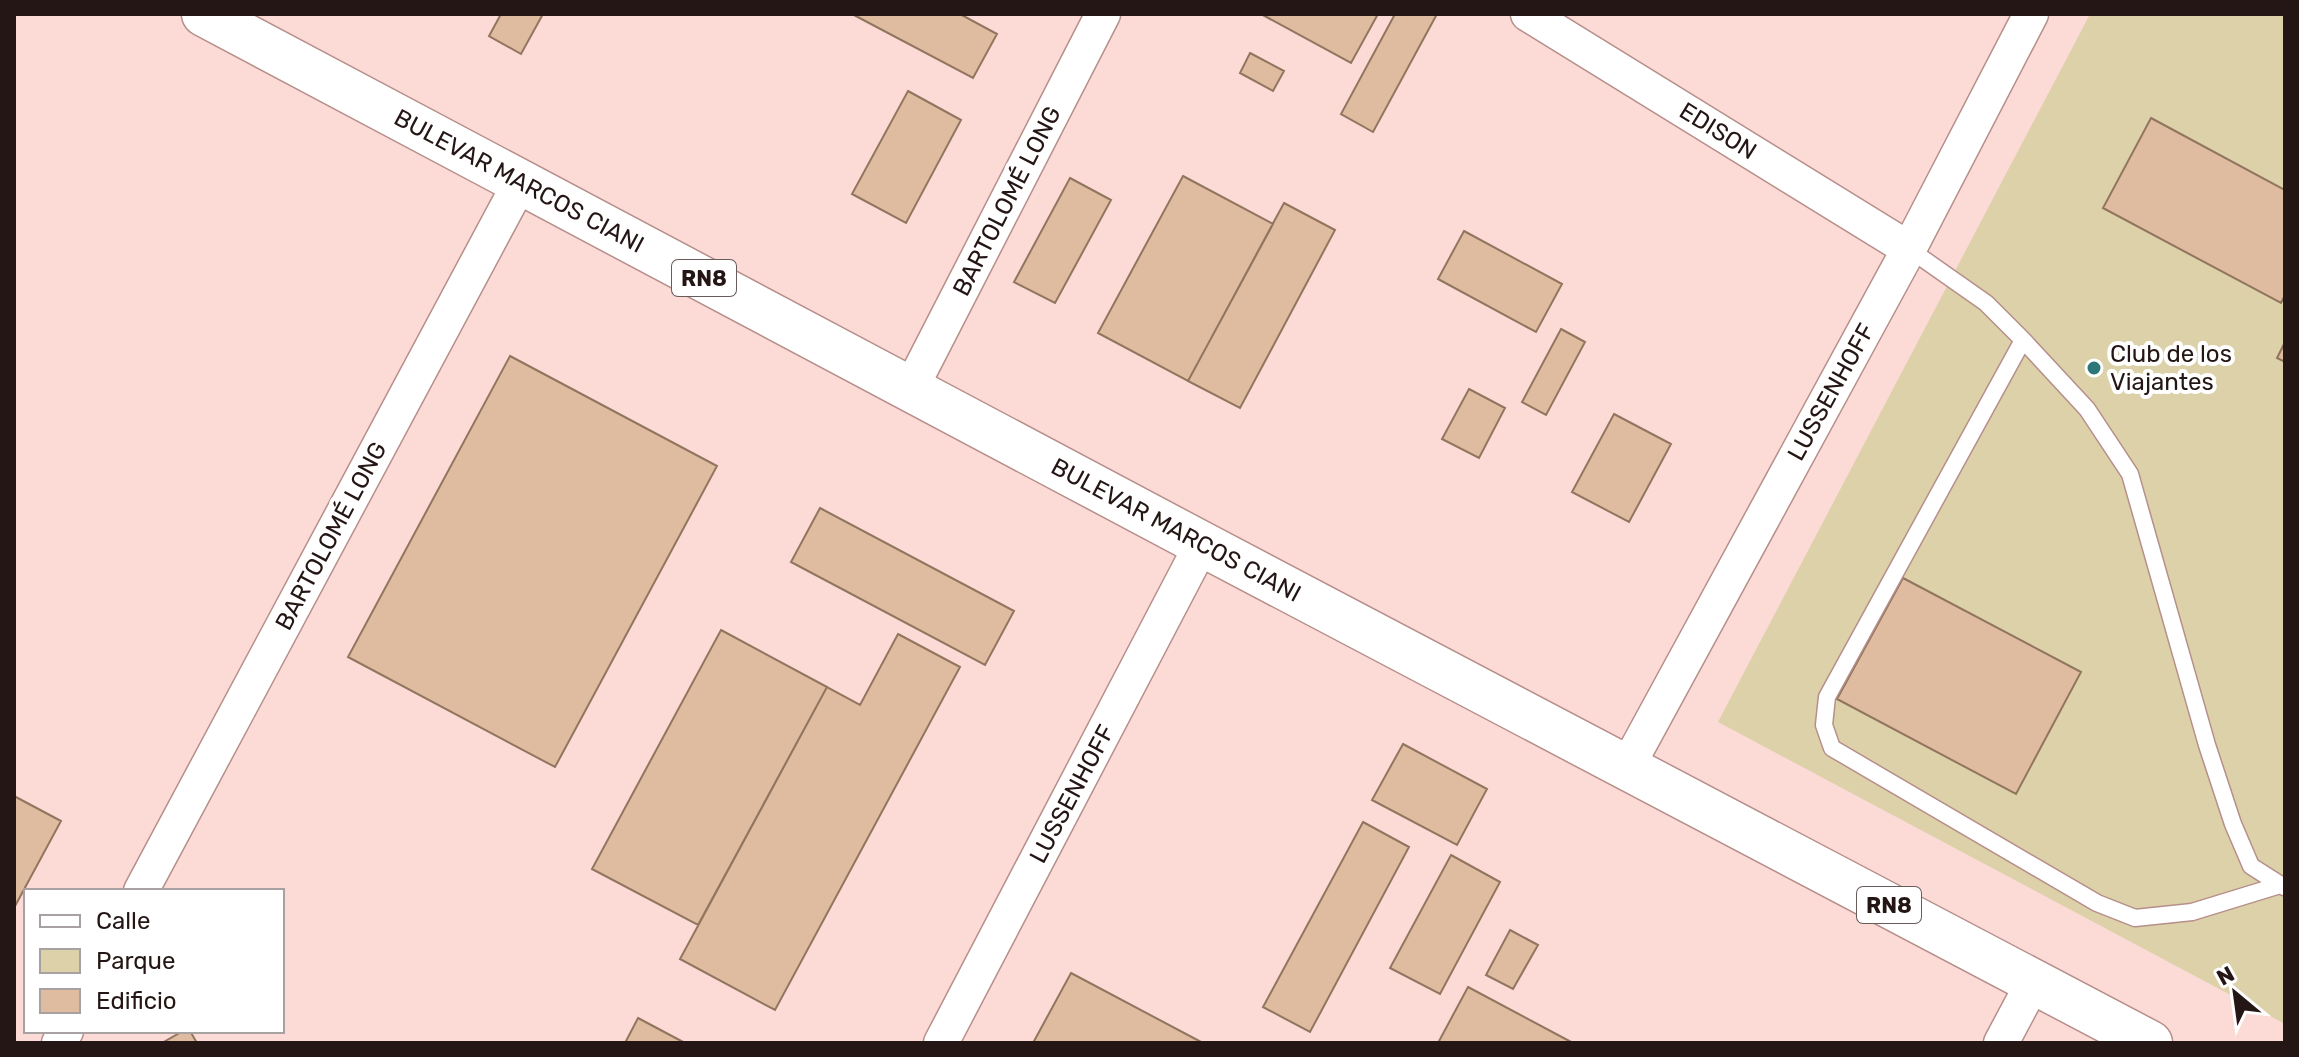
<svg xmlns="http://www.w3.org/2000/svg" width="2299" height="1057" viewBox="0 0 2299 1057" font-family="Rubik,sans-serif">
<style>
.park{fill:#dcd1a9}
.building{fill:#dfbca0;stroke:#91755e;stroke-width:2}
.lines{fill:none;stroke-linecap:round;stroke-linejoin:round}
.lane-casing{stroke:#b68f8a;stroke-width:19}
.street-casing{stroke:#b68f8a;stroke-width:37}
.highway-casing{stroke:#b68f8a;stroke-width:47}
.lane{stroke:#fff;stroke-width:16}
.street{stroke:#fff;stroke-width:34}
.highway{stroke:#fff;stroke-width:44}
.poi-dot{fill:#2d7779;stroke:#fff;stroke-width:3}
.labels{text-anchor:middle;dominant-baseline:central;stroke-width:8;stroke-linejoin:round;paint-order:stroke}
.shield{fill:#fff;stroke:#665c5a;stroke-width:2}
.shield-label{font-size:22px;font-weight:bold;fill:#241614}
.street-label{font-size:24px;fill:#241614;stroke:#fff}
.poi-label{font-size:24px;fill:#241614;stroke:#fff;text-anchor:start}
</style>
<rect width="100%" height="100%" fill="#fcdad6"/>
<path class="park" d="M2090 14H2285V1024L1718 722Z"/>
<path class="building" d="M501 14H543L521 54 489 36Z
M852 14H960L997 34 973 78Z
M1261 14H1378L1351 63Z
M1395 14H1437L1373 132 1341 114Z
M1250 53 1284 71 1273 91 1240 73Z
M908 91 961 120 906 223 852 194Z
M2151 118 2285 190V295L2281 303 2103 208Z
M1183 176 1273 224 1188 381 1098 333Z
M1070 178 1111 200 1055 303 1014 282Z
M1284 203 1335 230 1240 408 1188 381Z
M1464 231 1562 284 1536 332 1438 279Z
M1561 329 1585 342 1546 415 1522 402Z
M2285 342V362L2277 358Z
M510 356 717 466 555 767 348 657Z
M1469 389 1505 408 1479 458 1442 439Z
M1614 414 1671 444 1629 522 1572 492Z
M820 508 1014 611 985 665 791 562Z
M1903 578 2081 672 2016 794 1837 699Z
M721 630 827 687 698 925 592 869Z
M898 634 960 667 775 1010 680 959 827 687 860 705Z
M1403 744 1487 789 1457 845 1372 800Z
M14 796 61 821 14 908Z
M1363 822 1409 847 1310 1032 1263 1007Z
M1451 855 1500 882 1440 994 1390 968Z
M1510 930 1538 945 1513 989 1486 975Z
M1071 973 1203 1043H1033Z
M1468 987 1573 1043H1438Z
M638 1018 685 1043H625Z
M183 1031H190L197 1043H162Z"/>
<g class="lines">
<defs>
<path id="lane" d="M1909 249 1986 303 2023 340 2087 409 2130 474 2207 745 2233 824 2251 866 2284 887
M2023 340 1827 697 1824 725 1832 748 2097 903 2135 918 2192 912 2280 885"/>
<path id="street" d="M1528 14 1909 249
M911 388 1103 14
M1627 767 1909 249 2031 14
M141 891 521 181
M59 1043 66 1031
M941 1043 1202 544
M2001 1043 2034 981"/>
<path id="highway" d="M204 14 1202 544 2150 1043"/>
</defs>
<use href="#lane" class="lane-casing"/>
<use href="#street" class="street-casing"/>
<use href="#highway" class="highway-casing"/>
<use href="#lane" class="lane"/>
<use href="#street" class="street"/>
<use href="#highway" class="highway"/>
</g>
<circle class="poi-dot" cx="2094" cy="368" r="8"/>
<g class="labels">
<g class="shield">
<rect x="672" y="260" width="64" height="36" rx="6"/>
<rect x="1857" y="887" width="64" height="36" rx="6"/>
</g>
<g class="shield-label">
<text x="704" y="278">RN8</text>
<text x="1889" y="905">RN8</text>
</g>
<g class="street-label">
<text transform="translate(1718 131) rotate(32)">EDISON</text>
<text transform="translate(519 181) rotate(28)">BULEVAR MARCOS CIANI</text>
<text transform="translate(1007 201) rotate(-63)">BARTOLOMÉ LONG</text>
<text transform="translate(1831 392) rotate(-61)">LUSSENHOFF</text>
<text transform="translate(1176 530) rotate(28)">BULEVAR MARCOS CIANI</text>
<text transform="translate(331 536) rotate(-62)">BARTOLOMÉ LONG</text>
<text transform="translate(1072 794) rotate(-62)">LUSSENHOFF</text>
</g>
<g class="poi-label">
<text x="2110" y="354">Club de los<tspan x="2110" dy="28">Viajantes</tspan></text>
</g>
</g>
<rect width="2299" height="1057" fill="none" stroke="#241614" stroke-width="32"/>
<rect x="24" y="889" width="260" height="144" fill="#ffffff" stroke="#a7a2a1" stroke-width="2"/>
<rect x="40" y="915" width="40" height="12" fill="#ffffff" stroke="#a7a2a1" stroke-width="2"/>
<text x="96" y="929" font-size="24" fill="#241614">Calle</text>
<rect x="40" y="949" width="40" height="24" fill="#dcd1a9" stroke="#a7a2a1" stroke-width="2"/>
<text x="96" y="969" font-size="24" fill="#241614">Parque</text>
<rect x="40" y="989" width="40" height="24" fill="#dfbca0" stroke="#a7a2a1" stroke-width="2"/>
<text x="96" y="1009" font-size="24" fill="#241614">Edificio</text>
<g transform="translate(2235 993) rotate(331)" stroke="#ffffff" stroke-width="6" paint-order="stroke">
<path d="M0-6L14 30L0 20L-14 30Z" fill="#241614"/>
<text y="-12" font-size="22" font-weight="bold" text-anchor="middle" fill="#241614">N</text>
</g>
</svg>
